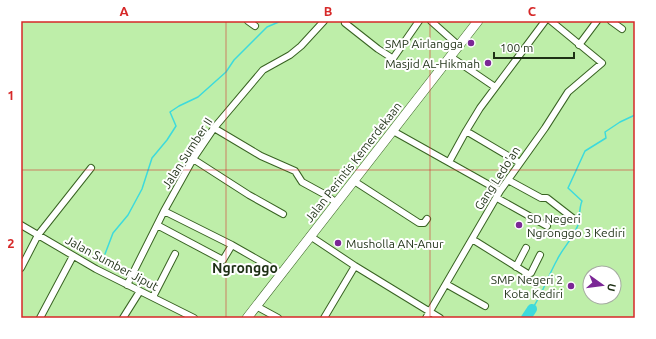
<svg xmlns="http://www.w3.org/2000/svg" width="656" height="339" viewBox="0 0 656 339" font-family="Ubuntu,sans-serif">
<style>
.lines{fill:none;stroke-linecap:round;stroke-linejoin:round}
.stream{stroke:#3ddadc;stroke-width:1.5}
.river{stroke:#3ddadc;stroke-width:10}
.street-casing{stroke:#396323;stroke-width:8}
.secondary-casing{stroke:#396323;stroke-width:10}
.street{stroke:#fff;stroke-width:6}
.secondary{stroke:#fff;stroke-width:9}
.grid{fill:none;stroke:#d62828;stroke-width:1;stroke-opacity:0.55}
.poi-dot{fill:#7b2796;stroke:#fff;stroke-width:1.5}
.labels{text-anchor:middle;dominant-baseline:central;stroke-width:4;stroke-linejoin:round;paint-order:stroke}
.poi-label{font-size:12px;fill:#1e3015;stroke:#fff;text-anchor:end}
.street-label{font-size:12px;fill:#1e3015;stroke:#fff}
.quarter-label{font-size:14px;font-weight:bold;fill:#1e3015;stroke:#fff}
.neatline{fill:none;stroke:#d62828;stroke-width:1.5}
.grid-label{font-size:13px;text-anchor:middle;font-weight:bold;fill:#d62828}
</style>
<rect width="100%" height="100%" fill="#beeea9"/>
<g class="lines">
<path class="stream" d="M105 254 113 233 128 215 142 189 152 158 167 140 176 126 170 112 179 106 198 97 226 72 234 60 267 27 281 21
M532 309C543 293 548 276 557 260 563 247 575 237 579 222 580 215 579 208 582 201L568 188 585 151 606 138 605 132 620 122 635 115"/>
<path class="river" d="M526 318 532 309"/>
<defs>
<path id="street" d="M248 21 255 26
M431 21 459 46
M611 21 622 29
M345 23 378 49 392 58 394 57 419 21
M579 45 597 21
M451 57 495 87
M214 128 261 156 295 171 302 182 324 194 337 203
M393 131 500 191
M466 131 520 163
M193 159 249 195 283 214
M449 162 466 131 480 108 545 21
M508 180 541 198H547L574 219
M354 181 419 223H424L427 219
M497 198 547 226
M164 211 232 245 281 273
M21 225 96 269 194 318
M157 225 223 260 232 245
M310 236 355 266 440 318
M472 239 528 274 531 273 540 255
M516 267 526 248
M21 268 38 235 91 168
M446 284 485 306
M127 285 164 211 193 159 214 128 263 70 290 55 301 46 324 21
M153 297 175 254
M256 306 278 318
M40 318 73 256
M123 318 140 291
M324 318 355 266
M426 318 500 191 545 128 568 92 602 63 551 21"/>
<path id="secondary" d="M247 318 478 21"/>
</defs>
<use href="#street" class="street-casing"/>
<use href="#secondary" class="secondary-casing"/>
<use href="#street" class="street"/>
<use href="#secondary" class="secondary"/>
</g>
<path class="grid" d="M226 21V318M430 21V318M21 170H635"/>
<g class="poi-dot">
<circle cx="471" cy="43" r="4"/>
<circle cx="488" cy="63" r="4"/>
<circle cx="519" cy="225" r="4"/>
<circle cx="338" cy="243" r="4"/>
<circle cx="571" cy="286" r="4"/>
</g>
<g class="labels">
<g class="poi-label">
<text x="463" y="43">SMP Airlangga</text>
<text x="480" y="63">Masjid AL-Hikmah</text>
<text x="527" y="218" text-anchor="start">SD Negeri<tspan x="527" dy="14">Ngronggo 3 Kediri</tspan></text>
<text x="346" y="243" text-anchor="start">Musholla AN-Anur</text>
<text x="563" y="279">SMP Negeri 2<tspan x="563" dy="14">Kota Kediri</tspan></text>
</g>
<g class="street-label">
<text transform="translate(187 153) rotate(-57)">Jalan Sumber II</text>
<text transform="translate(353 162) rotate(-52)">Jalan Perintis Kemerdekaan</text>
<text transform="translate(497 178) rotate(-57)">Gang Ledo'an</text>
<text transform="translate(112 263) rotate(28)">Jalan Sumber Jiput</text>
</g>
<g class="quarter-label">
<text x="245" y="268">Ngronggo</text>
</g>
</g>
<rect width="656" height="339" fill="none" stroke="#ffffff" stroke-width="44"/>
<g transform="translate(602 285) rotate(104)"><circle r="19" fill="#ffffff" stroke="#a5aca1"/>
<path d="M0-3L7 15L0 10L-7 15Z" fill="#7b2796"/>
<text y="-6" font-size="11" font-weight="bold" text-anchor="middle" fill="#1e3015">U</text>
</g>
<path d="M494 52v6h80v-6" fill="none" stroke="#1e3015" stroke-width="2"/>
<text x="500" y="52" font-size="12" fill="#1e3015" stroke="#ffffff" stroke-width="3" paint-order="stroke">100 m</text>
<rect x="22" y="22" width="612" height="295" class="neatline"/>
<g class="grid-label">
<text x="124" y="16">A</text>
<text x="328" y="16">B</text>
<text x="532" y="16">C</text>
<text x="11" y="100">1</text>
<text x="11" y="248">2</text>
</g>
</svg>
